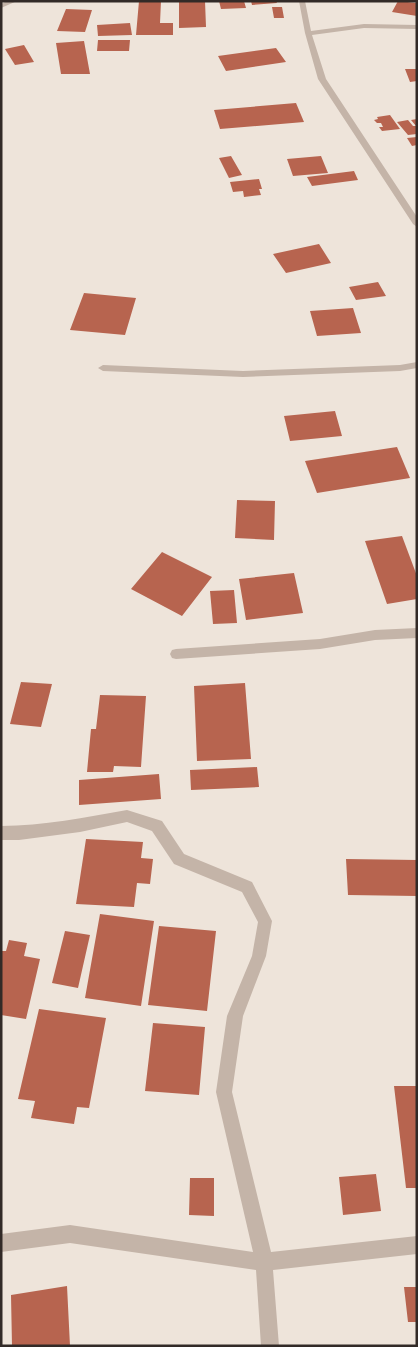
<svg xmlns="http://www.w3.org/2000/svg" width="418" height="1347" viewBox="0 0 418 1347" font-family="'Source Sans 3',sans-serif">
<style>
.building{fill:#b7644f}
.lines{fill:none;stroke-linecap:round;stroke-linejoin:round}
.minor{fill:#c4b4a8;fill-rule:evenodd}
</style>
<rect width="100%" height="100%" fill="#eee4da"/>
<path class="building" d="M139 1H161L160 23H173V35H136Z
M179 1H205L206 27 179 28Z
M219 1H244L246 8 221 9Z
M251 1H276L277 3 252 5Z
M398 1 417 3V16L392 12Z
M272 7H282L284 18H274Z
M66 9 92 10 85 32 57 31Z
M130 23 132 35 98 36 97 25Z
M98 40H130L129 51H97Z
M84 41 90 74H61L56 43Z
M24 45 34 62 15 65 5 49Z
M276 48 286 62 226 71 218 56Z
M405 69H417V81L410 82Z
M296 103 304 122 220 129 214 110Z
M390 115 400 129 382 131 379 127H383L381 123H377L374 120 378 119 377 117Z
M417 119V134L408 135 397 122 408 120 413 126H416L411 120Z
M417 137V145L412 146 407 138Z
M231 156 242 175 229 178 219 158Z
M321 156 328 173 293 176 287 159Z
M354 171 358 180 312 186 307 177Z
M259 179 262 189H259L261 195 244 197 243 191 233 192 230 182Z
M319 244 331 263 286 273 273 254Z
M378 282 386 296 356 300 349 287Z
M84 293 136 298 125 335 70 330Z
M353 308 361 333 317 336 310 311Z
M335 411 342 436 290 441 284 416Z
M397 447 410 478 317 493 305 461Z
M237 500 275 501 274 540 235 538Z
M402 536 417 576V599L387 604 365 541Z
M162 552 212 577 182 616 131 589Z
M294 573 303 613 246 620 239 579Z
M234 590 237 623 213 624 210 591Z
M21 682 52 684 41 727 10 724Z
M245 683 251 759 197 761 194 686Z
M100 695 146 696 141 767 114 766 113 772H87L91 729H96Z
M257 767 259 787 191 790 190 770Z
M159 774 161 799 79 805V780Z
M86 839 143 842 141 858 153 859 150 884 137 883 134 907 76 904Z
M346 859 417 860V896L348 895Z
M100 914 154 921 141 1006 85 998Z
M159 926 216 931 207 1011 148 1005Z
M65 931 90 935 78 988 52 983Z
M9 940 27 943 24 956 40 959 26 1019 1 1015V951H6Z
M39 1009 106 1018 89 1108 77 1107 74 1124 31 1118 35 1101 18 1099Z
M153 1023 205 1027 199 1095 145 1091Z
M394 1086H417V1188H406Z
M376 1174 381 1211 343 1215 339 1177Z
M190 1178H214V1216L189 1215Z
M67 1286 70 1346H12L11 1295Z
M404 1287H417V1322H408Z"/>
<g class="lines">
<path class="minor" d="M7 1H17L1 8V4Z
M299 1H305L311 31 364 24 417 25V29L364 28 312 35 326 79 417 217V227L413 224 318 79 305 33Z
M417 362V368L400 371 243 377 103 371 98 368 103 365 243 371 400 365Z
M417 628V638L375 640 320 649 176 659 172 658 170 654 172 650 176 649 320 639 375 630Z
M127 810 162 821 184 854 252 882 272 921 266 956 243 1016 232 1092 271 1252 417 1236V1254L273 1270 279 1346H261L256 1270 70 1243 1 1252V1234L70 1225 253 1252 216 1092 227 1016 252 956 258 922 242 892 174 864 152 831 127 822 80 832 19 840H1V826C43 826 86 817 127 810Z"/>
</g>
<rect width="418" height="1347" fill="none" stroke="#322a27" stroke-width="5"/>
</svg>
